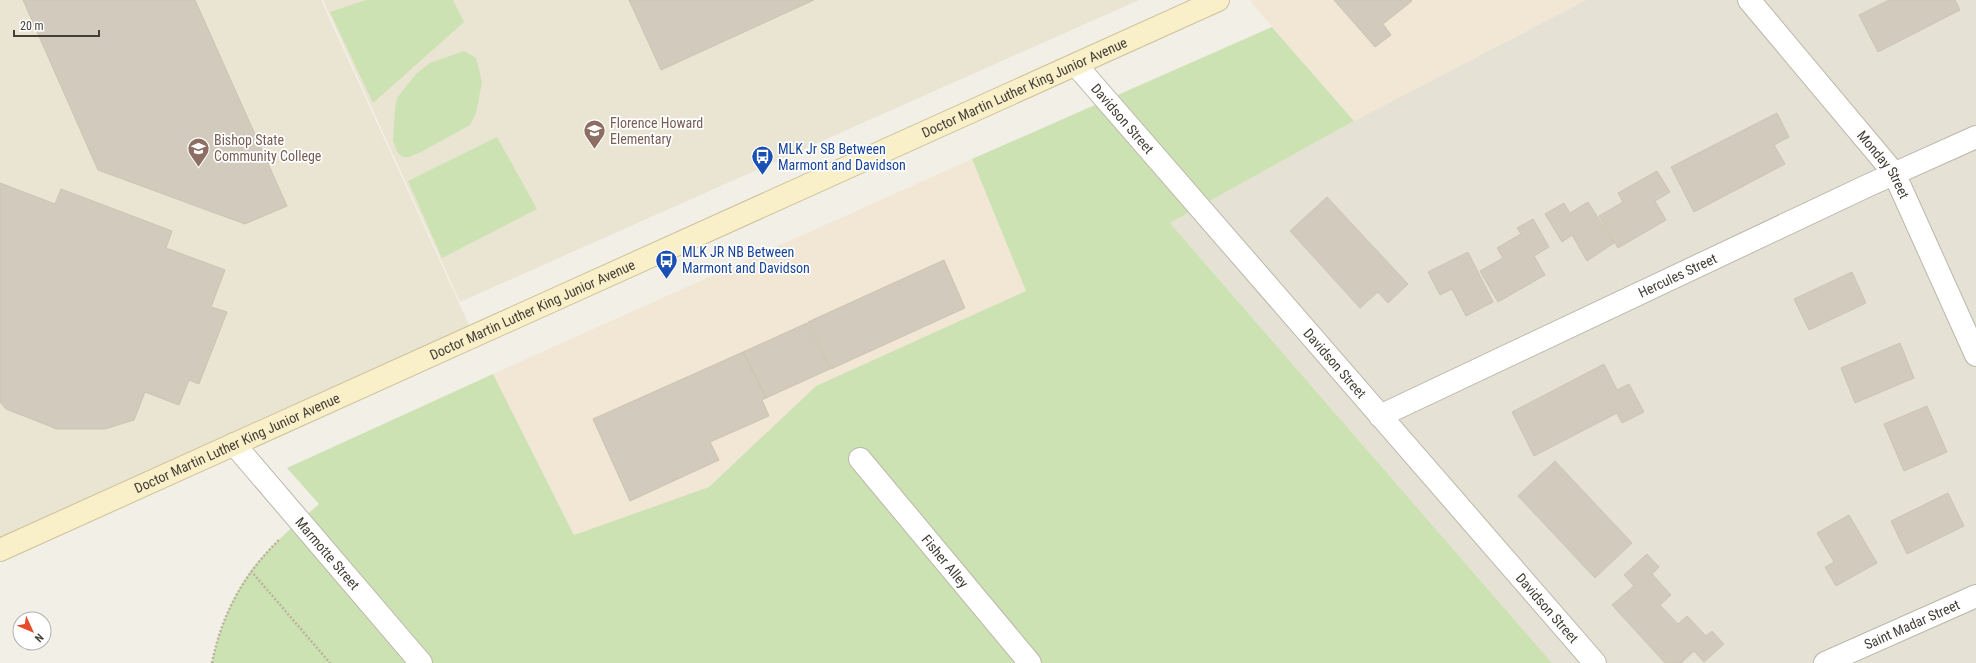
<svg xmlns="http://www.w3.org/2000/svg" width="1976" height="663" viewBox="0 0 1976 663" font-family="'Roboto Condensed',sans-serif">
<style>
.residential{fill:#e5e1d5}
.commercial{fill:#f2e6d4}
.education{fill:#eae4d2}
.green{fill:#cce2b3}
.building{fill:#d2cbbd;stroke:#ccc3b1}
.lines{fill:none;stroke-linecap:round;stroke-linejoin:round}
.street-casing{stroke:#bcb7aa;stroke-width:24}
.secondary-casing{stroke:#cdc29a;stroke-width:24}
.path{stroke:#bdb29d;stroke-width:2.5;stroke-dasharray:2 2;stroke-linecap:butt}
.street{stroke:#fff;stroke-width:22}
.secondary{stroke:#f9efc9;stroke-width:22}
.labels{text-anchor:middle;dominant-baseline:central;stroke-width:3.5;stroke-linejoin:round;paint-order:stroke}
.street-label{font-size:14px;fill:#443f37;stroke:#fff}
.education-label{font-size:14px;fill:#785e54;stroke:#fff;text-anchor:start}
.transit-label{font-size:14px;fill:#164399;stroke:#fff;text-anchor:start}
</style>
<rect width="100%" height="100%" fill="#f2efe7"/>
<path class="residential" d="M1586 0H1976V663H1552L1170 223 1354 121Z"/>
<path class="commercial" d="M1253 0H1586L1354 121 1250 1Z
M972 159 1026 291 816 386 709 487 574 535 493 374Z"/>
<path class="education" d="M0 0H321L474 336 0 550Z
M323 0H1139L460 302Z"/>
<path class="green" d="M366 0H453L464 22 373 103 330 12Z
M1272 27 1354 121 1170 223 1552 663H212C220 625 236 585 263 556 280 537 300 521 319 504L287 468 493 374 574 535 709 487 816 386 1026 291 972 159Z
M464 51 476 58 482 82 476 113 470 125 421 152 409 157H403L397 152 393 140 395 109 397 98 416 74 430 63Z
M497 137 537 209 442 258 408 181Z"/>
<path class="building" d="M23 0H195L287 206 245 224 98 170Z
M629 0H814L661 70Z
M1334 0H1411L1412 1 1383 24 1391 35 1375 47Z
M1889 0H1955L1960 10 1878 52 1859 15Z
M1777 113 1789 137 1774 145 1785 164 1694 212 1671 167Z
M1657 171 1670 192 1655 201 1666 220 1618 248 1599 216 1623 202 1618 193Z
M0 183 55 204 61 189 172 231 166 248 225 270 211 307 227 312 199 384 189 380 179 405 145 392 134 420 105 429H57L6 409 0 402Z
M1327 197 1408 284 1388 303 1378 292 1360 308 1290 231Z
M1588 202 1614 243 1587 261 1572 235 1562 242 1545 214 1564 203 1570 213Z
M1533 219 1549 247 1534 256 1545 275 1498 302 1480 271 1503 258 1497 248 1521 234 1517 228Z
M1468 252 1493 302 1466 316 1452 289 1440 295 1428 272Z
M944 260 965 308 831 369 808 322Z
M1852 272 1866 303 1809 330 1794 299Z
M807 323 830 369 766 398 743 352Z
M1900 343 1914 378 1855 403 1841 368Z
M743 352 766 398 762 400 769 416 710 442 719 460 630 501 593 419Z
M1604 364 1617 390 1629 384 1644 412 1622 423 1617 413 1534 456 1512 412Z
M1927 406 1947 452 1904 471 1884 424Z
M1555 461 1632 543 1595 578 1518 496Z
M1948 493 1964 526 1907 554 1891 521Z
M1849 515 1877 563 1836 586 1825 567 1834 562 1817 533Z
M1647 554 1659 567 1652 574 1671 595 1660 605 1678 624 1687 616 1706 636 1712 631 1724 644 1704 662 1694 651 1681 663H1665L1612 605 1634 586 1624 575Z"/>
<g class="lines">
<defs>
<g id="street">
<path id="s1" d="M1749 0 1894 173 1976 355"/>
<path id="s2" d="M1076 65 1595 663"/>
<path id="s3" d="M1380 416 1869 185 1976 137"/>
<path id="s4" d="M234 444 421 663"/>
<path id="s5" d="M860 459 1030 663"/>
<path id="s6" d="M1825 663 1976 596"/>
</g>
<g id="secondary">
<path id="s7" d="M0 550 1218 0"/>
</g>
</defs>
<use href="#street" class="street-casing"/>
<use href="#secondary" class="secondary-casing"/>
<path class="path" d="M251 571 330 663
M212 663C222 613 244 574 280 539"/>
<use href="#street" class="street"/>
<use href="#secondary" class="secondary"/>
</g>
<defs>
<symbol id="school-pin" viewBox="-11 -11 22 30"><path d="M0 17L-7.5 6A9.5 9.5 0 1 1 7.5 6Z" fill="#8d6e63" stroke="#fff"/><path d="M0-5L7-2L0 1L-7-2ZM-4 1L0 2.5L4 1V4Q0 6-4 4Z" fill="#fff"/></symbol>
<symbol id="university-pin" viewBox="-11 -11 22 30"><path d="M0 17L-7.5 6A9.5 9.5 0 1 1 7.5 6Z" fill="#8d6e63" stroke="#fff"/><path d="M0-5L7-2L0 1L-7-2ZM-4 1L0 2.5L4 1V4Q0 6-4 4Z" fill="#fff"/></symbol>
<symbol id="bus-pin" viewBox="-11 -11 22 30"><path d="M0 17L-7.5 6A9.5 9.5 0 1 1 7.5 6Z" fill="#1a4fb4" stroke="#fff"/><path d="M-5-6H5V4H4V6H2V4H-2V6H-4V4H-5ZM-3.5-4V0h7V-4ZM-3.5 1.2v1.5H-2V1.2ZM2 1.2v1.5H3.5V1.2Z" fill="#fff"/></symbol>
</defs>
<g fill-rule="evenodd">
<use href="#school-pin" x="582" y="118" width="25" height="34"/>
<use href="#university-pin" x="186" y="136" width="25" height="34"/>
<use href="#bus-pin" x="750" y="144" width="25" height="34"/>
<use href="#bus-pin" x="654" y="248" width="25" height="34"/>
</g>
<g class="labels">
<g class="street-label">
<text stroke="none"><textPath href="#s7" startOffset="1124">Doctor Martin Luther King Junior Avenue</textPath></text>
<text stroke="none"><textPath href="#s2" startOffset="71">Davidson Street</textPath></text>
<text stroke="none"><textPath href="#s1" startOffset="213">Monday Street</textPath></text>
<text stroke="none"><textPath href="#s3" startOffset="329">Hercules Street</textPath></text>
<text stroke="none"><textPath href="#s7" startOffset="584">Doctor Martin Luther King Junior Avenue</textPath></text>
<text stroke="none"><textPath href="#s2" startOffset="395">Davidson Street</textPath></text>
<text stroke="none"><textPath href="#s7" startOffset="260">Doctor Martin Luther King Junior Avenue</textPath></text>
<text stroke="none"><textPath href="#s4" startOffset="144">Marmotte Street</textPath></text>
<text stroke="none"><textPath href="#s5" startOffset="133">Fisher Alley</textPath></text>
<text stroke="none"><textPath href="#s2" startOffset="719">Davidson Street</textPath></text>
<text stroke="none"><textPath href="#s6" startOffset="95">Saint Madar Street</textPath></text>
</g>
<g class="education-label">
<text x="610" y="123">Florence Howard<tspan x="610" dy="16">Elementary</tspan></text>
<text x="214" y="140">Bishop State<tspan x="214" dy="16">Community College</tspan></text>
</g>
<g class="transit-label">
<text x="778" y="149">MLK Jr SB Between<tspan x="778" dy="16">Marmont and Davidson</tspan></text>
<text x="682" y="252">MLK JR NB Between<tspan x="682" dy="16">Marmont and Davidson</tspan></text>
</g>
</g>
<g transform="translate(32 631) rotate(134)"><circle r="19" fill="#ffffff" stroke="#b4b2af"/>
<path d="M0-3L7 15L0 10L-7 15Z" fill="#e64c2a"/>
<text y="-6" font-size="11" font-weight="bold" text-anchor="middle" fill="#443f37">N</text>
</g>
<path d="M14 30v6h85v-6" fill="none" stroke="#443f37" stroke-width="2"/>
<text x="20" y="30" font-size="12" fill="#443f37" stroke="#ffffff" stroke-width="3" paint-order="stroke">20 m</text>
</svg>
